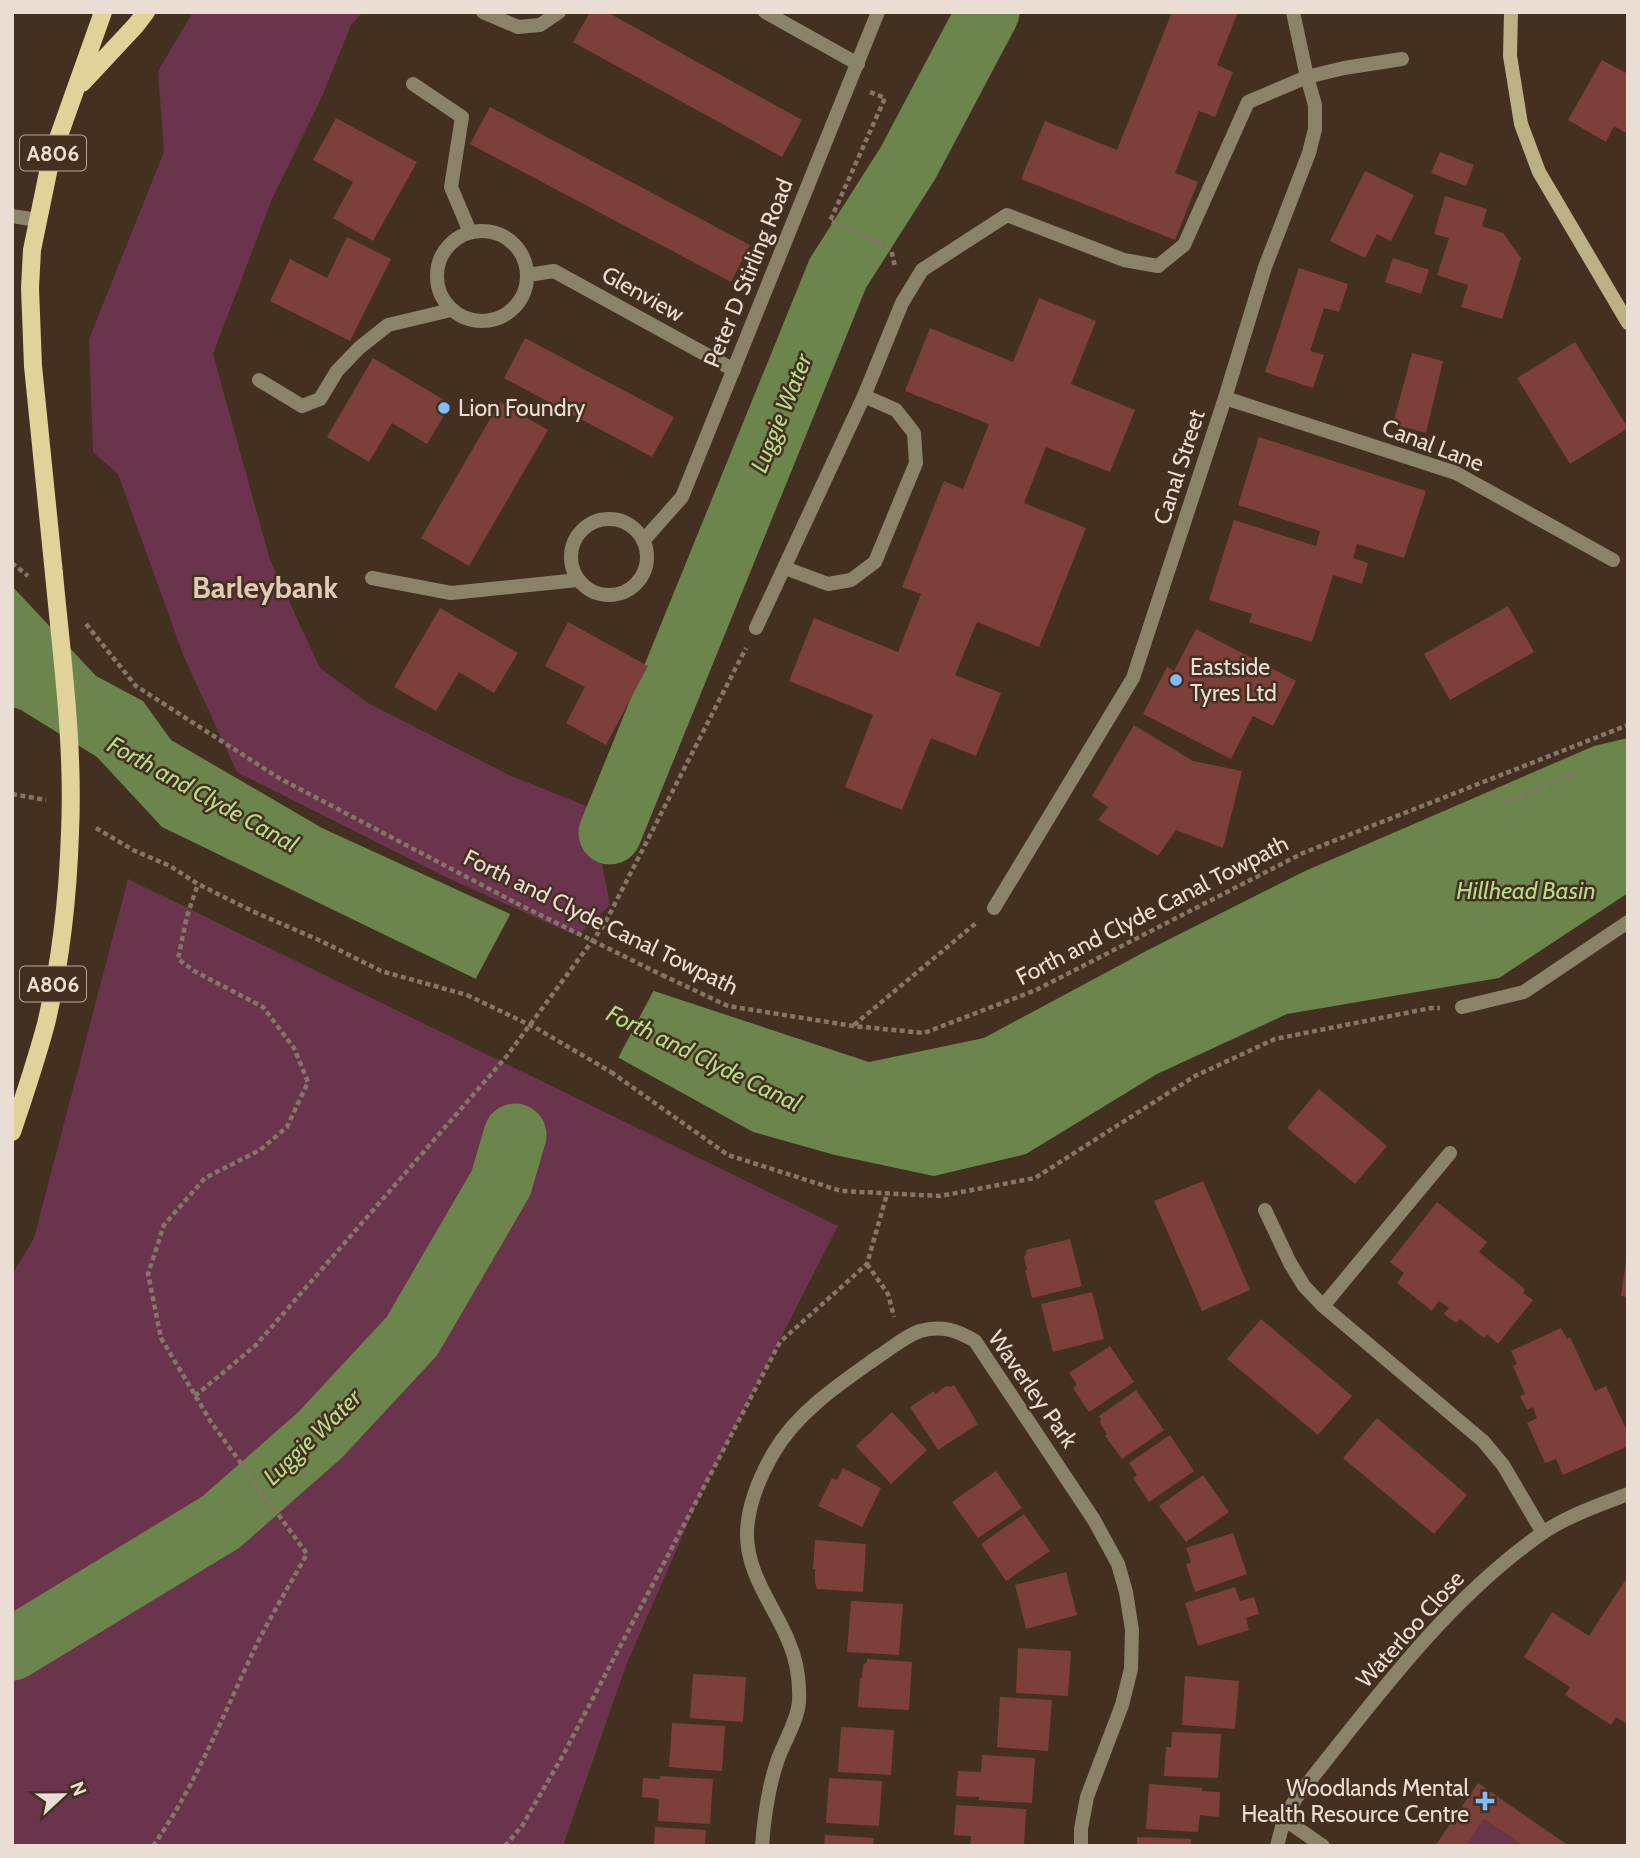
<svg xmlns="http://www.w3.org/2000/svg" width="1640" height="1858" viewBox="0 0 1640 1858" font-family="Cabin,sans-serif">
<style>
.green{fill:#6a344d}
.water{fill:#6c854c}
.pier{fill:#433020}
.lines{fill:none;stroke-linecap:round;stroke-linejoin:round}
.river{stroke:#6c854c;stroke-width:63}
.building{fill:#7d3f3a}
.path{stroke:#867668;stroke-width:4.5;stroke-dasharray:5 3.5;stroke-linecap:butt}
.lane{stroke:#8b8369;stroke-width:14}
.street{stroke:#8b8369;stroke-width:14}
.secondary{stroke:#bcb085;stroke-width:14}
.primary{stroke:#e1d29a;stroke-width:18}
.path-bridge{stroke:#867668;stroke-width:4.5;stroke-dasharray:5 3.5;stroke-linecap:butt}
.primary-bridge{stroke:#e1d29a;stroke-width:18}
.poi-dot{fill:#80bdfa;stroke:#433020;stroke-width:2.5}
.labels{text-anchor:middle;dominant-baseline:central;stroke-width:5;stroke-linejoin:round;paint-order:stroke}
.shield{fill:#433020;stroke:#b8aa9e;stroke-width:2}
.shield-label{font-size:21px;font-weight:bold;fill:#eaded4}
.street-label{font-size:23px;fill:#eaded4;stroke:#433020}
.poi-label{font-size:23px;fill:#eaded4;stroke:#433020;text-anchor:start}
.water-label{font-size:24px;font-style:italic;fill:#b6dc88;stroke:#433020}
.district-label{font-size:30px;font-weight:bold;fill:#e1c9b5;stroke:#433020}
</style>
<rect width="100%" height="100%" fill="#433020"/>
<path class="green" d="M193 12H363L351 25 321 99 272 199 213 354 270 560 320 668 368 703 509 775 591 808 610 905 577 936 450 879 237 772 184 657 118 474 93 452 89 339 164 152 158 71Z
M128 879 838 1226 700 1496 627 1663 563 1846H12V1275L34 1238Z
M1484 1819 1523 1846H1466Z"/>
<path class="water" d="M12 586 96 676 143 701 171 740 322 828 510 914 542 936 654 991 869 1062 984 1038 1148 950 1305 871 1594 746 1628 738V893L1499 978 1287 1014 1157 1074 1026 1154 934 1176 835 1155 753 1132 476 979 162 827 97 757 21 710 12 707Z"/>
<path class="pier" d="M512 911 543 933 655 988 617 1060 474 982Z"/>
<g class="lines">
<path class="river" d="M610 833 838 273 908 163 988 12
M12 1649 221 1522 320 1435 412 1336 501 1183 515 1135"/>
</g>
<path class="building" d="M590 12H607L802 120 782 157 573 42Z
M1172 12H1238L1217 65 1233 72 1215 117 1199 111 1175 173 1198 182 1175 240 1021 179 1045 121 1117 150Z
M1602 60 1628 74V134L1614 126 1606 142 1568 120Z
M490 107 750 245 731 282 470 144Z
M336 118 417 162 373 241 333 218 353 182 313 160Z
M1440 152 1474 165 1466 186 1431 173Z
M1365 171 1414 195 1391 241 1377 234 1365 258 1330 241Z
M1445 196 1487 209 1482 226 1503 233 1521 258 1502 319 1461 307 1468 285 1437 275 1449 238 1434 234Z
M347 237 391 259 350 341 270 301 290 259 327 278Z
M1393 258 1429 270 1421 294 1385 282Z
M1299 268 1348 284 1339 312 1324 308 1310 351 1324 355 1313 388 1265 372Z
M1039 298 1096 321 1071 384 1135 410 1110 472 1046 447 1024 503 1086 528 1039 647 977 622 955 675 1001 693 976 756 931 738 902 810 845 787 873 715 789 681 814 618 898 652 921 594 902 587 944 481 963 489 989 424 905 391 930 328 1013 362Z
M525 338 674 417 652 457 504 378Z
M1575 342 1628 428 1570 464 1517 378Z
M1412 353 1443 361 1426 433 1393 424Z
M373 358 451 404 427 444 392 423 369 462 327 437Z
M500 402 548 430 469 566 421 538Z
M1259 437 1426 491 1404 558 1357 544 1353 558 1368 563 1362 584 1333 575 1312 642 1249 622 1252 614 1209 600 1234 520 1316 546 1320 531 1238 505Z
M1508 606 1534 652 1450 700 1424 654Z
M440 608 518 653 494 693 459 672 436 711 394 687Z
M568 622 648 666 606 745 566 723 585 687 545 666Z
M1196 629 1296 681 1273 726 1253 716 1231 759 1143 714 1167 667 1174 671Z
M1134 725 1193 761 1242 771 1223 848 1176 830 1158 856 1098 820 1108 807 1092 796Z
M1319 1089 1387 1146 1355 1184 1287 1128Z
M1203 1181 1250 1290 1202 1311 1154 1201Z
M1437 1202 1487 1242 1479 1252 1525 1289 1523 1293 1533 1300 1498 1344 1487 1334 1484 1338 1460 1319 1456 1323 1444 1314 1449 1308 1439 1301 1432 1311 1397 1283 1404 1273 1390 1262Z
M1070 1239 1082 1286 1032 1298 1025 1270H1027L1024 1257 1027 1253 1026 1250Z
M1626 1261H1628V1297L1621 1296Z
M1092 1292 1104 1339 1053 1352 1041 1304Z
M1261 1319 1352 1396 1318 1435 1227 1359Z
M1561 1328 1567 1339 1570 1337 1595 1391 1606 1386 1628 1433V1446L1563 1475 1556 1459 1545 1463 1527 1423 1537 1418 1533 1407 1527 1410 1520 1396 1525 1394 1513 1366 1517 1364 1511 1351Z
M1110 1346 1134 1382 1089 1412 1073 1388 1077 1385 1069 1373Z
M954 1385 978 1424 938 1450 910 1407 934 1391 935 1394 946 1386 951 1387Z
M1136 1390 1164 1430 1122 1459 1105 1436 1107 1434 1100 1423 1101 1419 1099 1416Z
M892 1412 927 1450 891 1484 856 1446Z
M1377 1418 1467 1495 1434 1534 1343 1458Z
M1170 1435 1194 1471 1149 1502 1133 1478 1137 1475 1129 1463Z
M843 1468 881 1488 862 1527 818 1506 832 1478 837 1480Z
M996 1471 1022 1508 978 1538 952 1502Z
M1203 1475 1229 1512 1186 1542 1159 1506Z
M1024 1514 1050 1551 1006 1581 981 1544Z
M1233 1533 1247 1574 1195 1592 1186 1564 1191 1562 1186 1548Z
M815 1540 866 1544 863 1592 817 1589 815 1582V1569H813Z
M1066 1572 1077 1615 1026 1629 1015 1585Z
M1628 1576V1725L1616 1717 1611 1725 1565 1695 1570 1687 1524 1657 1552 1612 1589 1636Z
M1235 1587 1240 1601 1254 1597 1259 1614 1246 1618 1249 1630 1198 1646 1185 1603Z
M851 1601 903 1604 899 1655 847 1652Z
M1018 1648 1071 1651 1068 1696 1016 1693Z
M867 1659 912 1662 909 1710 858 1707 860 1678H862L863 1665 867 1662Z
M693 1674 746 1677 743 1722 690 1718Z
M1185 1676 1239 1681 1235 1729 1182 1725Z
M1000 1697 1052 1700 1048 1751 997 1747Z
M672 1723 725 1726 722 1771 669 1767Z
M841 1727 894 1730 891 1775 838 1772Z
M1172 1732 1221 1734 1218 1778 1164 1776 1166 1747H1171Z
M982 1755 1035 1758 1032 1803 979 1800V1797L956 1796 958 1771 981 1772Z
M660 1776 713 1779 710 1824 658 1821 659 1799 642 1797 643 1778 660 1779Z
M829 1778 882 1781 879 1826 826 1823Z
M1478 1783 1569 1846H1523L1484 1819 1466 1846H1435Z
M1149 1784 1202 1788V1791L1220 1792 1219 1817 1200 1815 1198 1832 1146 1829Z
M956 1805 1026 1809 1024 1846H970L971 1836 954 1835Z
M655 1827 706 1830 705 1846H654Z
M825 1835 874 1838 873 1846H824Z
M1137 1837 1191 1839V1846H1137Z"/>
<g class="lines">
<path class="path" d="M870 92 885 98 830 221 891 249 895 267
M12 563 28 576
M86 624 136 686 279 778 516 903
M12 794 46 800
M1504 803 1579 772
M96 828 133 850 170 866 198 884 252 911 321 941 381 971 467 995
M662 975 728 1006 853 1026 924 1033 1036 990 1303 853 1628 725
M854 1025 976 923
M611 1072 728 1155 841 1191 940 1196 1035 1178 1195 1076 1275 1039 1431 1008H1440
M867 1264 888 1294 894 1317
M195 1396 256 1345 506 1057 604 925 746 648
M153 1846C197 1784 224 1712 257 1644 272 1614 290 1584 307 1554L211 1422 161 1338 148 1274 164 1225 205 1178 260 1150 287 1127 308 1082 294 1048 263 1007 194 971 178 959 187 916 198 884
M505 1846 522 1826 562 1757 780 1342 867 1264 887 1194"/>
<path class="lane" d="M483 12 518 27 540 25 559 12
M413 84 462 117 451 187 470 232
M12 216 37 220
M259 380 302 406 320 399 337 371 359 348 388 325 451 310
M785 568 828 584 851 580 875 562 916 463 914 433 896 410 864 396
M372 578 451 593 578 580
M756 628 864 396 902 303 922 270 1007 215 1124 260 1158 266 1184 245 1248 102 1307 77 1344 68 1402 59"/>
<path class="street" d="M765 12 858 64
M437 276a45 45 0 1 1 90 0a45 45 0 1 1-90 0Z
M528 275 554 271 734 370
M1225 398 1456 473 1613 560
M571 557a38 38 0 1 1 76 0a38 38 0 1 1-76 0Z
M643 541 682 497 878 12
M994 908 1133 678 1225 398 1265 267 1309 153 1315 129V105L1307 77 1293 12
M1462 1007 1524 992 1628 922
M1265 1210 1290 1263 1304 1286 1323 1306 1483 1441 1503 1465 1543 1533
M1323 1306 1450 1153
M1284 1819 1323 1846
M762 1846C764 1818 768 1789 777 1762 783 1743 797 1723 799 1702 800 1681 797 1660 788 1640 773 1604 746 1573 747 1532 748 1505 760 1476 774 1452 798 1411 841 1383 879 1356 892 1348 905 1336 920 1331 941 1325 957 1330 975 1341L1094 1520 1118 1564 1126 1592 1132 1630 1131 1669 1122 1705 1087 1797 1081 1829V1846
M1277 1846 1284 1819 1296 1798C1371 1705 1442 1604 1541 1534 1567 1516 1599 1505 1628 1494"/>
<path class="secondary" d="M1511 12 1510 56 1521 124 1539 172 1628 323"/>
<path class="primary" d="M82 83 136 25 146 12
M54 574 33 366 30 288 32 250 51 158 103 12
M12 1132C24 1097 36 1061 46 1024 61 961 68 896 70 832"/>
<path class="path-bridge" d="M516 903 662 975
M467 995 536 1028 611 1072"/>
<path class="primary-bridge" d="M54 574C62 659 74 745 70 832"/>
</g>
<g class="poi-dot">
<circle cx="444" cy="408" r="7"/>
<circle cx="1176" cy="680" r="7"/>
<path d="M1481.5 1790.5h7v7h7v7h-7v7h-7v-7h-7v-7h7z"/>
</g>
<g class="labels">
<g class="shield">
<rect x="20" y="135.5" width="66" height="35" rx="5"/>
<rect x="20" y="966.5" width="66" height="35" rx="5"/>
</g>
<g class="shield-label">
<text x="53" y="153">A806</text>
<text x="53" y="984">A806</text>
</g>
<g class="street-label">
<text transform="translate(748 273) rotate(-68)">Peter D Stirling Road</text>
<text transform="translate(643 294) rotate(29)">Glenview</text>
<text transform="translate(1433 445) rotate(21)">Canal Lane</text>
<text transform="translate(1179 467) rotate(-72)">Canal Street</text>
<text transform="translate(1152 910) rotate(-27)">Forth and Clyde Canal Towpath</text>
<text transform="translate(601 922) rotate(26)">Forth and Clyde Canal Towpath</text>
<text transform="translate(1033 1389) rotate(55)">Waverley Park</text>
<text transform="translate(1410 1629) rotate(-48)">Waterloo Close</text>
</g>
<g class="poi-label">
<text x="458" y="408">Lion Foundry</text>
<text x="1190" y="667">Eastside<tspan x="1190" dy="26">Tyres Ltd</tspan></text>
<text x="1469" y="1788" text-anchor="end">Woodlands Mental<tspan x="1469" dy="26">Health Resource Centre</tspan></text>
</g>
<g class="water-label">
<text transform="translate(781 413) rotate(-68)">Luggie Water</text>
<text transform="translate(203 794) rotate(29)">Forth and Clyde Canal</text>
<text x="1526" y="890">Hillhead Basin</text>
<text transform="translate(704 1058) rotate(26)">Forth and Clyde Canal</text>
<text transform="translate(312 1437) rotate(-44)">Luggie Water</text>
</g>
<g class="district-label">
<text x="265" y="587">Barleybank</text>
</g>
</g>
<rect width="1640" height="1858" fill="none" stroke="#eaded4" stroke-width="28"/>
<g transform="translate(63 1795) rotate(68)" stroke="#433020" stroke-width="5" paint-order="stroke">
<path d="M0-5L12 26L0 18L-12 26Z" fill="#eaded4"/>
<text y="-10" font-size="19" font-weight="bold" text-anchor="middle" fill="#eaded4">N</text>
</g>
</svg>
